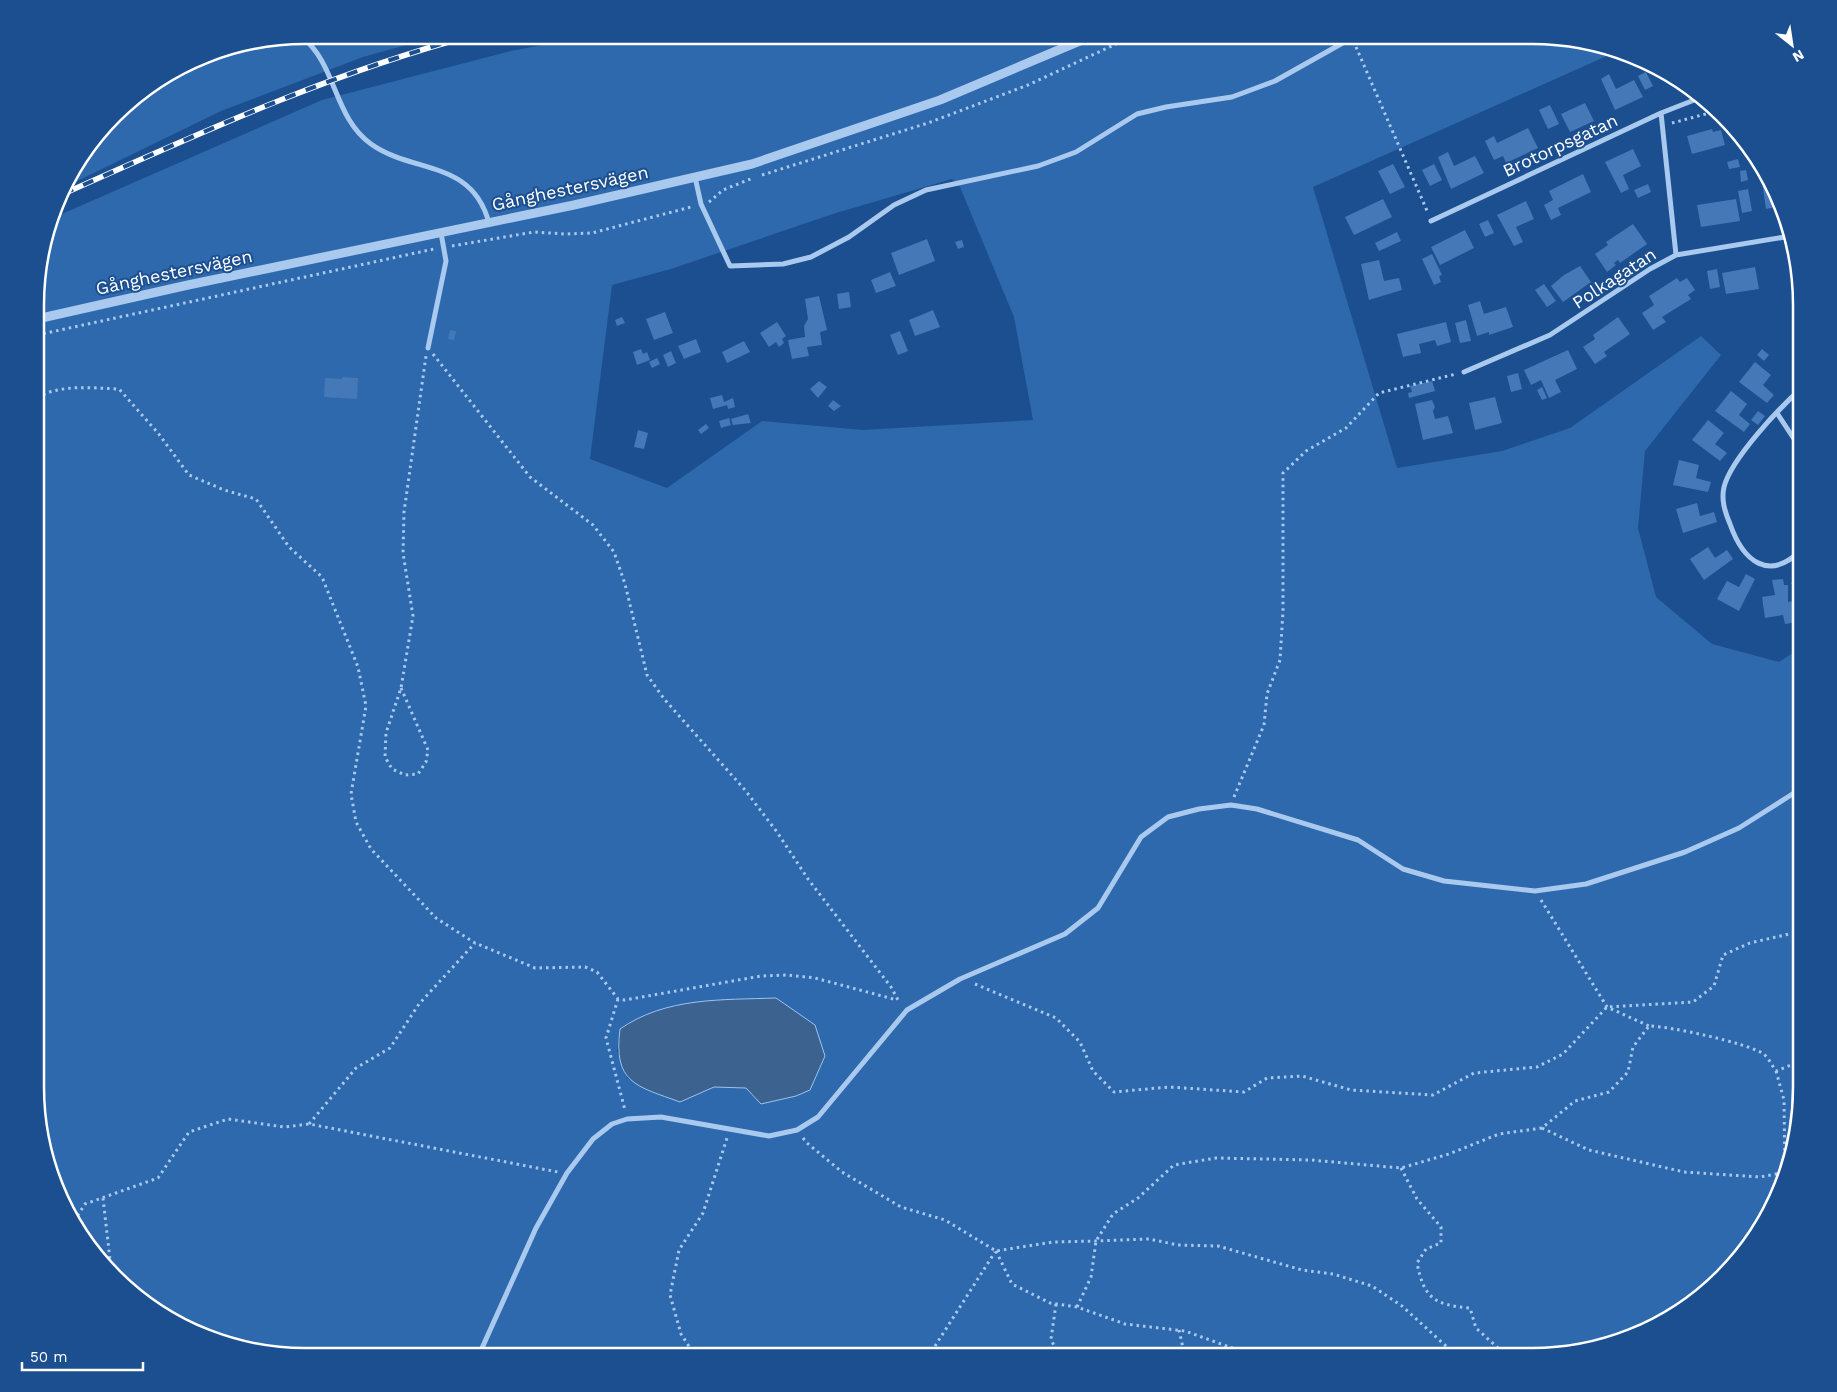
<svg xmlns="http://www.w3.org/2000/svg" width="1837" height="1392" viewBox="0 0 1837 1392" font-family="'Work Sans',sans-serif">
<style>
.green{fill:#2e69ad;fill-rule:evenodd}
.water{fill:#3c6290;stroke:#9cc4f0}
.building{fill:#4478b7}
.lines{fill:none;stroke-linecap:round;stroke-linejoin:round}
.path{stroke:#a9c9ee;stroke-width:3;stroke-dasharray:2.5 4;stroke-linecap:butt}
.minor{stroke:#a9c9ee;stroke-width:5}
.tertiary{stroke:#a9c9ee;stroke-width:9}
.rail-casing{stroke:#fff;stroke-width:5.5}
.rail{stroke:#1b4f8f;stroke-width:4;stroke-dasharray:11;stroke-linecap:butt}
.labels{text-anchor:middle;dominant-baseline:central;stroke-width:4;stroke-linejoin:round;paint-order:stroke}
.street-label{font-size:18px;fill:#fff;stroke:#1b4f8f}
.rim{fill:none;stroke:#fff;stroke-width:2.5}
</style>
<rect width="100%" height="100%" fill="#1b4f8f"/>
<path class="green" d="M305 35H442L363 57 221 111 65 187 71 170 127 102 218 49Z
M594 35 1550 36 1618 51 1313 187 1397 468 1502 451 1570 428 1701 336 1721 355 1645 451 1638 528 1656 597 1712 644 1779 662 1802 647 1801 1105 1781 1191 1735 1265 1651 1329 1585 1352 1532 1357 287 1356 202 1337 127 1290 63 1207 36 1105 37 269 55 217 322 100 511 51ZM952 179 960 187 1014 317 1033 420 863 430 762 421 667 488 590 459 612 285 671 269 836 213ZM776 998 761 1104 747 1088 714 1087 680 1102 627 1078 617 1051 620 1029C666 997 722 1000 776 998Z"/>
<path class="water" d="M776 998 815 1025 825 1056 810 1090 796 1096 761 1104 746 1088 714 1087 680 1102C636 1086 613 1083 620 1029 666 997 722 1000 776 998Z"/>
<path class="building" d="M1646 72 1653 86 1645 90 1638 76Z
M1609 74 1616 89 1634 80 1643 97 1615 110 1601 79Z
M1585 103 1594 121 1570 132 1561 114Z
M1550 105 1559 124 1548 129 1539 110Z
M1528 128 1538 148 1506 163 1503 156 1494 160 1485 141 1494 136 1497 143Z
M1712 129 1713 132 1721 130 1725 145 1692 154 1687 136Z
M1633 149 1641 166 1623 175 1629 189 1621 193 1605 162Z
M1448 152 1454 166 1475 156 1484 173 1451 189 1438 157Z
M1738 159 1740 167 1729 169 1727 162Z
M1393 164 1405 187 1390 194 1378 171Z
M1434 164 1442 180 1430 186 1422 170Z
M1746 170 1748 180 1741 182 1740 171Z
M1583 174 1591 192 1558 208 1561 215 1551 220 1544 205 1553 200 1549 191Z
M1765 174 1774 186 1781 206 1766 209 1761 175Z
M1648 184 1651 192 1638 198 1634 190Z
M1748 189 1752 211 1742 213 1738 191Z
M1383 199 1392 217 1354 235 1345 217Z
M1736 199 1740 221 1701 227 1697 205Z
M1526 201 1534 219 1516 227 1523 242 1514 246 1497 215Z
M1488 220 1494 233 1485 237 1479 224Z
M1633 224 1647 244 1620 263 1618 260 1614 263 1616 265 1607 272 1595 254 1608 245 1606 242Z
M1465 230 1474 248 1440 265 1431 247Z
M1397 232 1401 241 1379 251 1375 243Z
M927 239 935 261 899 275 891 253Z
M962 240 964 247 958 249 955 242Z
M1432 254 1442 275 1439 276 1441 282 1434 285 1422 259Z
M1797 255 1799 274 1792 275 1789 257Z
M1379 260 1384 281 1399 278 1402 290 1369 300 1361 264Z
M1580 266 1591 282 1563 302 1551 286 1564 275Z
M1755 267 1759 289 1726 294 1722 273Z
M1717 269 1720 287 1710 289 1707 271Z
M890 272 896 286 876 293 871 280Z
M1677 278 1680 282 1687 278 1695 290 1688 295 1691 299 1662 317 1666 322 1653 330 1642 313 1654 305 1649 296Z
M1544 284 1556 301 1547 307 1535 290Z
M849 292 851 307 839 309 837 294Z
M819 296 827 330 820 332 822 345 807 347 809 356 792 359 788 340 805 337 804 326 808 319 805 299Z
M1480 301 1484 314 1506 307 1513 327 1489 335V332L1477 336 1468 305Z
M933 310 940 327 915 336 909 320Z
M665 312 673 333 654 340 646 319Z
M622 317 625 323 617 326 615 320Z
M1618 317 1630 334 1604 352 1607 356 1595 364 1583 347 1595 339 1593 335Z
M1466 320 1471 341 1460 343 1455 323Z
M777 322 786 336 782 339 784 343 779 347 776 342 769 347 760 333Z
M1446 322 1451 342 1437 346 1435 340 1419 344 1421 353 1403 357 1397 334Z
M450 330 456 331 454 340 448 339Z
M900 331 908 351 898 355 890 335Z
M696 339 701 352 684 359 678 346Z
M744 341 750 352 727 363 722 352Z
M641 349 643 354 647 352 650 360 637 365 633 352Z
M1762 349 1769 355 1764 361 1757 355Z
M1568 350 1577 369 1555 380 1561 392 1549 398 1541 380 1531 385 1524 370Z
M671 351 676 363 668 367 663 355Z
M657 358 660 364 652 368 649 362Z
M1755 362 1771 375 1763 385 1774 395 1767 403 1739 382Z
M1518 373 1522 389 1511 392 1507 376Z
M342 377 358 378 357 399 324 397 325 378 342 379Z
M819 381 827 387 818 398 810 389Z
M1432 381 1435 391 1409 398 1408 393 1412 392 1410 386Z
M1542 387 1547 398 1542 400 1537 390Z
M1731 391 1747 404 1739 415 1750 424 1744 432 1715 411Z
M722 395 724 402 733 398 735 407 728 409 727 405 713 409 710 398Z
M1495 397 1502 423 1475 430 1469 403Z
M833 400 841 406 834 411 828 406Z
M1432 400 1435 407 1433 411 1435 419 1448 416 1453 433 1423 440 1415 404Z
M1802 409V436L1792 421 1797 418 1795 414Z
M1758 411 1765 416 1758 425 1751 420Z
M748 414 751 423 733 425 731 419Z
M729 418 731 425 721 428 719 421Z
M1708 420 1724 433 1715 444 1727 453 1720 461 1692 440Z
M706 424 709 428 701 434 698 430Z
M638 430 648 433 644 449 634 447Z
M1679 460 1699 465 1696 478 1711 482 1708 492 1673 485Z
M1697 503 1700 516 1714 512 1717 522 1683 533 1676 509Z
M1708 547 1715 558 1727 550 1733 559 1704 580 1690 559Z
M1802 571V602L1791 583 1795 582 1792 575Z
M1746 574 1755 579 1739 611 1717 599 1727 581 1739 587Z
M1783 579 1784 585H1788V602L1793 601 1797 622 1785 624 1783 615 1765 618 1762 597 1775 595 1772 580Z"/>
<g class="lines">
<path class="path" d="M1356 47 1428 213
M1672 123 1717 111
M95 140 126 113 142 93
M762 175 928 123 1028 85 1135 35
M709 202 723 190 753 178
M452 246 534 232 565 234 592 233 691 207
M37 335 434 249
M433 354 530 477 593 525 614 552 625 584 647 675 665 700 745 790 777 832 808 879 891 987 898 1000
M37 397C64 384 90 388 119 389L158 433 189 475 224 490 256 499 289 547 322 577 358 667 366 706 351 794 356 822 371 849 436 918 475 943 535 968 585 967 597 972 618 999 625 1000 761 976 788 975 815 978 897 1000
M401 688 428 750 426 762 418 774 405 775 392 769 385 757 386 733 401 688 413 616 403 553 404 512 426 356
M1234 797 1264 725 1267 694 1280 660 1283 611V473L1306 451 1346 428 1379 393 1456 374
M1541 900 1607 1007 1649 1026
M975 984 1056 1018 1080 1042 1093 1071 1114 1092 1169 1087 1244 1092 1267 1078 1302 1076 1351 1090 1433 1095 1474 1073 1537 1067 1563 1054 1607 1007 1693 1002 1714 986 1723 955 1750 943 1802 931
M618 999 606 1038 625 1110
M1776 1071 1784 1100 1785 1177
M309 1124 356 1068 390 1048 419 1004 475 943
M1542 1128 1589 1150 1684 1172 1760 1177 1786 1172
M803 1138 807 1143 842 1172 901 1207 945 1220 996 1251 1053 1242 1096 1241 1149 1239 1178 1245 1218 1246 1302 1270 1333 1274 1372 1286 1402 1306 1458 1357
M1401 1168 1417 1199 1441 1227V1243L1426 1249 1417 1263C1424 1298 1434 1305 1470 1308L1476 1328 1498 1348 1496 1357
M103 1198 110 1260 108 1266
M74 1221 85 1204 158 1178 189 1132 228 1119 284 1127 309 1124 558 1172
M996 1251 1012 1284 1050 1303 1077 1307 1125 1324 1185 1331 1246 1353 1250 1357
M1056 1304 1051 1339 1059 1357
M1077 1307 1091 1277 1096 1241 1113 1214 1138 1198 1174 1165 1216 1158 1311 1160 1401 1168 1449 1154 1499 1134 1542 1128 1575 1101 1609 1092 1628 1072 1633 1047 1649 1026C1669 1026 1746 1043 1762 1053 1768 1056 1772 1066 1776 1071L1801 1061
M1179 1330 1185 1357
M696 1357 681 1334 670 1295 679 1250 703 1213 727 1138
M928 1357 995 1252"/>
<path class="minor" d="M301 36C337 64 333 117 371 144 413 174 472 159 489 223
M695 177 701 204 730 266 783 264 811 257 849 237 894 205 926 190 1038 166 1076 152 1137 114 1166 107 1232 97 1275 81 1357 35
M1431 221 1661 113 1702 97
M1676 255 1791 236
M428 348 446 261 441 233
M1464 372 1550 335 1650 269 1676 255 1661 113
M1777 413 1802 451
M1802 549C1769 583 1743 561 1730 524 1725 512 1721 500 1724 487 1731 459 1780 407 1802 388
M478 1357 536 1228 567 1173 593 1139 612 1124 627 1119 661 1117 769 1136 797 1130 818 1117 907 1010 960 979 1065 934 1098 908 1141 837 1168 817 1199 809 1231 805 1257 809 1358 840 1403 869 1444 881 1535 891 1586 884 1685 852 1739 828 1802 788"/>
<path class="tertiary" d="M37 319 188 285 574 205 752 164 940 100 1094 35"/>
<defs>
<path id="rail" d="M63 194C198 134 330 73 474 35"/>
</defs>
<use href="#rail" class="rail-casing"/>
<use href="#rail" class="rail"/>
</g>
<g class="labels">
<g class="street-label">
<text transform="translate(1560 145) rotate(-25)">Brotorpsgatan</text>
<text transform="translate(570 188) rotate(-12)">Gånghestersvägen</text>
<text transform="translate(174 272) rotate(-12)">Gånghestersvägen</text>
<text transform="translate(1614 278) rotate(-33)">Polkagatan</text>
</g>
</g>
<path d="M0 0H1837V1392H0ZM305 44H1532A261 261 0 0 1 1793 305V1087A261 261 0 0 1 1532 1348H305A261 261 0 0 1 44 1087V305A261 261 0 0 1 305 44Z" fill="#1b4f8f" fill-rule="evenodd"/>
<path class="rim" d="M305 44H1532A261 261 0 0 1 1793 305V1087A261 261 0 0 1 1532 1348H305A261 261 0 0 1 44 1087V305A261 261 0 0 1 305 44Z"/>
<g transform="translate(1792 45) rotate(150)" stroke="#1b4f8f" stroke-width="4" paint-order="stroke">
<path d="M0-4L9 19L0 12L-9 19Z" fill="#ffffff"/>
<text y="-8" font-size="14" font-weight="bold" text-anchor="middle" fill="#ffffff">N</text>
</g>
<path d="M22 1362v8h121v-8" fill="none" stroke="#ffffff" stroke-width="2.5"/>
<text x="30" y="1362" font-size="15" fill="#ffffff" stroke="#1b4f8f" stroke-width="4" paint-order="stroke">50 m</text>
</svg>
